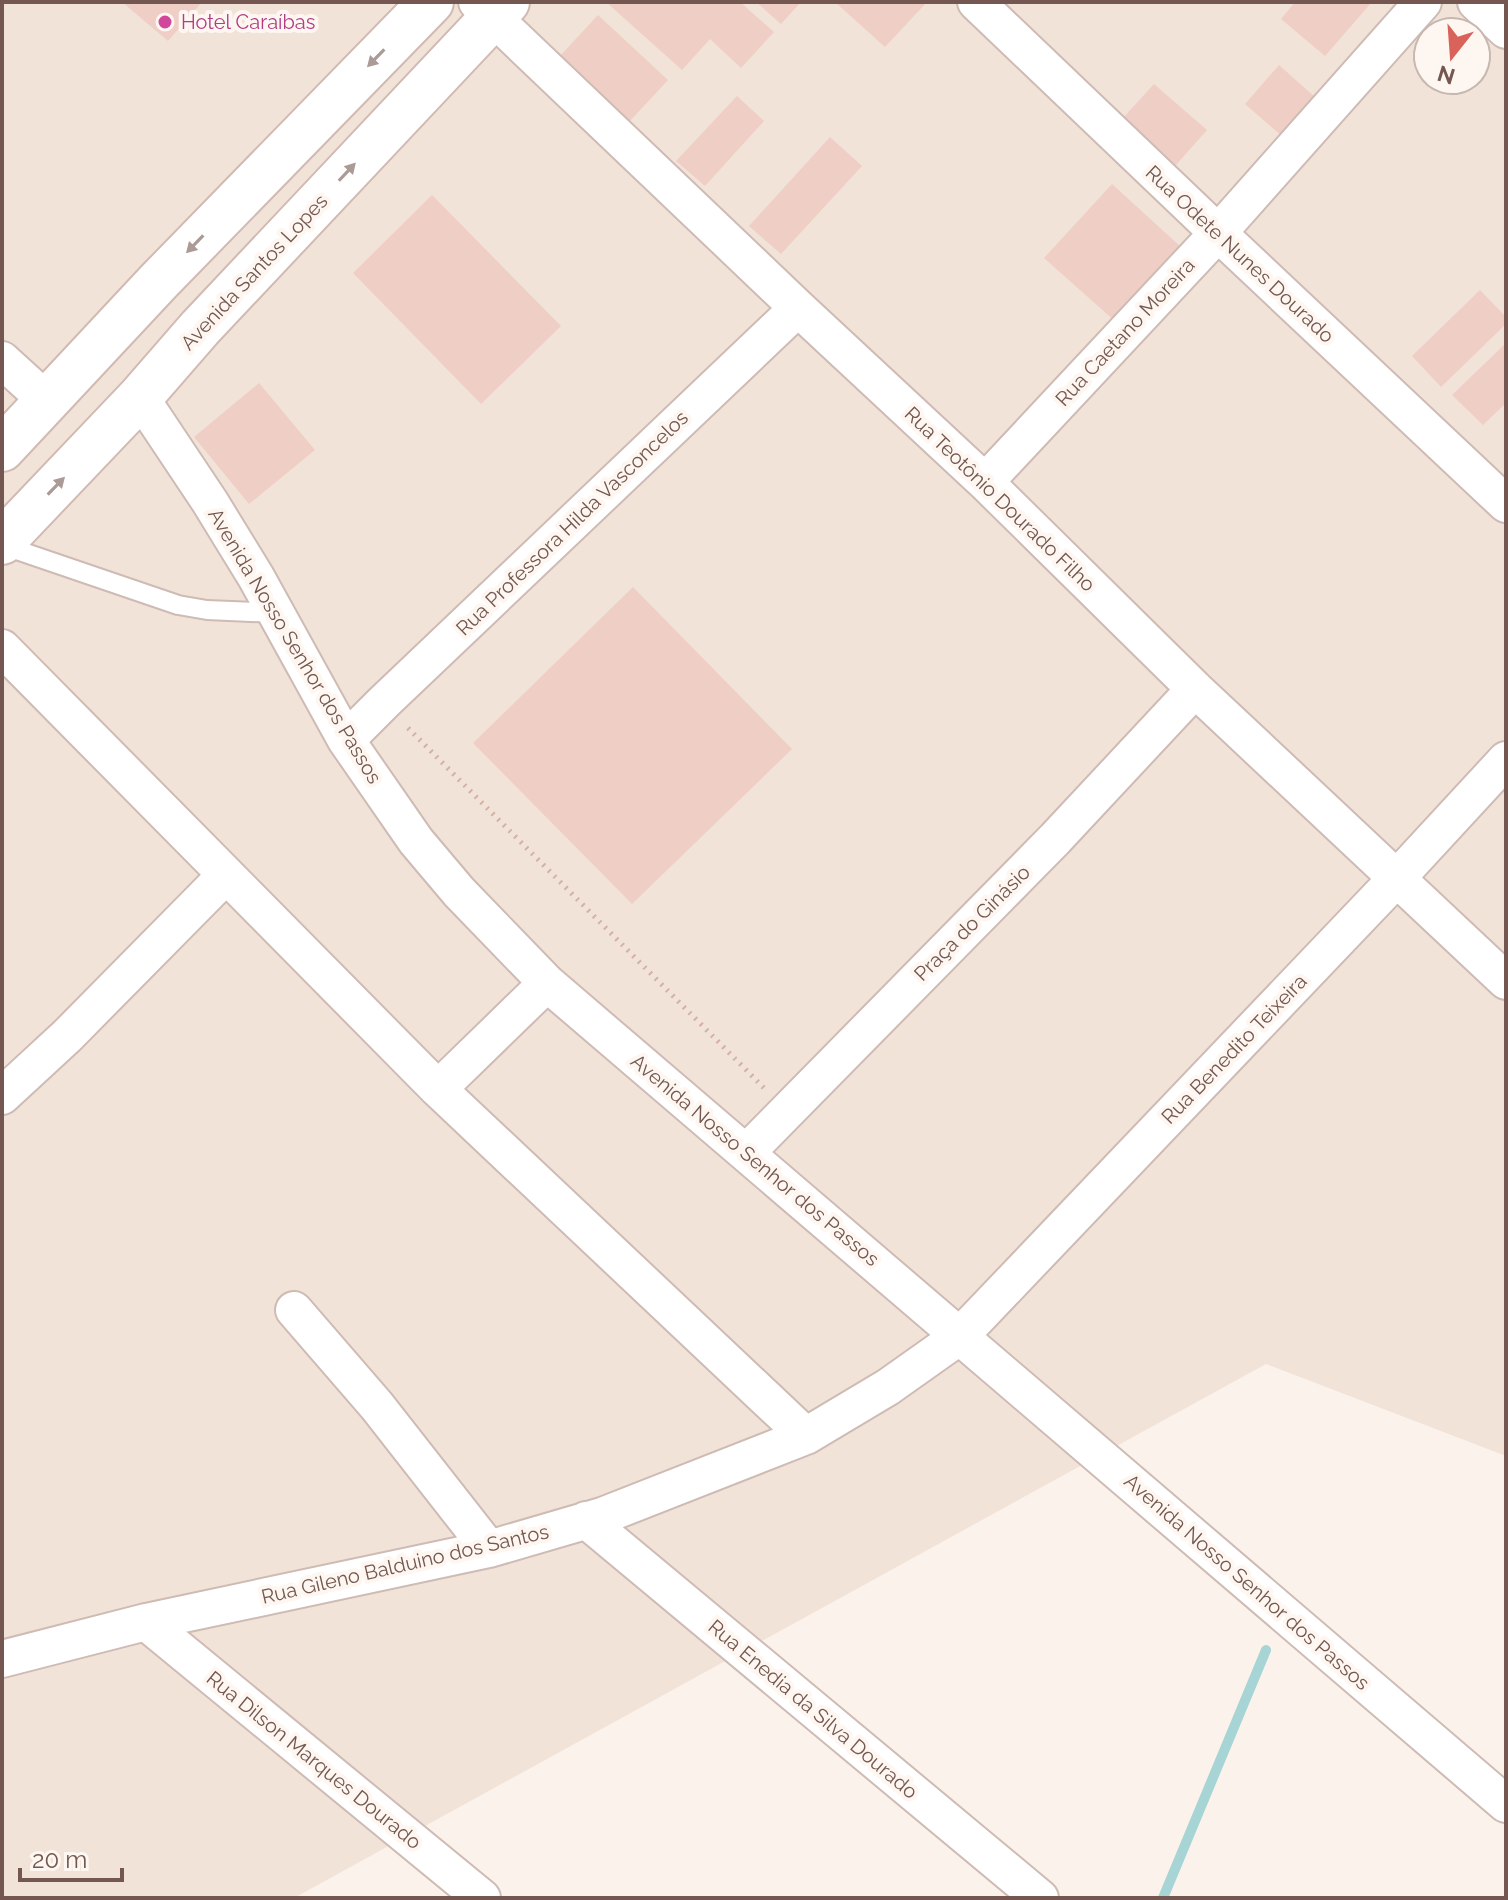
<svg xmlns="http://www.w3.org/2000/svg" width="1508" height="1900" viewBox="0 0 1508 1900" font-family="Raleway,sans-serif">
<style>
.residential{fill:#f2e3d9;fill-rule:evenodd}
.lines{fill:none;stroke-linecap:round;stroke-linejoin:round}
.stream{stroke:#a7d4d4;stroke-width:10}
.building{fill:#eecec5}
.lane-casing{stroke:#cebbb4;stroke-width:22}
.street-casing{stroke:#cebbb4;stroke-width:40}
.secondary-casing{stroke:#d1bab2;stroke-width:48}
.path{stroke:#d3b1a7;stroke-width:5;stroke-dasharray:2 6;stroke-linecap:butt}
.lane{stroke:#fff;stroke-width:18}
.street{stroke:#fff;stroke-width:36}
.secondary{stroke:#fff;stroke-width:44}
.oneway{fill:#ac9a96}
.hotel-dot{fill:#d1479c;stroke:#fef7f1;stroke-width:3}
.labels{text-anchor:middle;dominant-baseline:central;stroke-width:8;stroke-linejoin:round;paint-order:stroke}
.hotel-label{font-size:20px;fill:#b23c85;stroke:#fef7f1;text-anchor:start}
.street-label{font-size:20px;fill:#745750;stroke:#fef7f1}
</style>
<rect width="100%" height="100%" fill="#fbf2eb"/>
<path class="residential" d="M2 2H1506V1456L1266 1364 294 1898H2ZM1428 32H1476V80H1428Z"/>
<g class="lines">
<path class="stream" d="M1163 1898 1266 1650"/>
</g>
<path class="building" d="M122 2H202L168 41Z
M606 2H740L774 32 741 68 710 39 682 70Z
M756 2H801L781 24Z
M835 2H927L885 47Z
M1295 2H1372L1325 56 1281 19Z
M598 15 668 80 630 121 559 57Z
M1279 65 1325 106 1291 144 1245 104Z
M1154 84 1207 130 1176 165 1123 118Z
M737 96 764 121 705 186 676 161Z
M830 137 862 166 781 254 749 226Z
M1112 184 1193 258 1126 331 1044 258Z
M432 195 561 326 481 404 353 273Z
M1480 290 1506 317V324L1441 387 1412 356Z
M1506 343V403L1483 425 1452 395Z
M259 383 315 450 249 504 194 437Z
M633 587 792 749 632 904 473 743Z"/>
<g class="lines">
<defs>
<path id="lane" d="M2 545 178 605 207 610 276 613"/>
<path id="street" d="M477 2 798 308 985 482 1195 689 1506 981
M976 2 1218 233 1506 504
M1476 2 1506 30
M2 360 47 401
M140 397 210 502 256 577 346 740 416 841 459 892 547 983 1506 1804
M985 482 1218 233 1423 2
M2 648 438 1089 806 1436
M346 740 384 702 798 308
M438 1089 547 983
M2 1096 67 1036 226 875
M746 1153 1055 839 1195 689
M294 1310 377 1406 489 1549
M586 1520 1040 1898
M146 1622 482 1898
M2 1659 146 1622 489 1549 602 1516 806 1436 888 1387 960 1336 1397 878 1506 760"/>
<path id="secondary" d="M2 449 158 282 431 2
M2 542 140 397 200 328 507 2"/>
</defs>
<use href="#lane" class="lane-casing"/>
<use href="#street" class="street-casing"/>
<use href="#secondary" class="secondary-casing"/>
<path class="path" d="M408 728 764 1088"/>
<use href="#lane" class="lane"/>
<use href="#street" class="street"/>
<use href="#secondary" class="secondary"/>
</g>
<defs><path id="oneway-solid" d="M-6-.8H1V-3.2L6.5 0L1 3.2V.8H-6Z" transform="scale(2)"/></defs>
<g class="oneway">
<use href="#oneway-solid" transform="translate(376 58) rotate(134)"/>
<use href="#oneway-solid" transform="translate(347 172) rotate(-47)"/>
<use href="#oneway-solid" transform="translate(195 244) rotate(134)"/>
<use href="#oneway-solid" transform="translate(56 486) rotate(-46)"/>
</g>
<circle class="hotel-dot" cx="165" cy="22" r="8"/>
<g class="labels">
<g class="hotel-label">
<text x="181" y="22">Hotel Caraíbas</text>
</g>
<g class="street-label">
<text transform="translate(1240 254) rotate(43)">Rua Odete Nunes Dourado</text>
<text transform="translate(254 272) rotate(-47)">Avenida Santos Lopes</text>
<text transform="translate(1125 332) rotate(-47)">Rua Caetano Moreira</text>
<text transform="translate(1000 499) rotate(44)">Rua Teotônio Dourado Filho</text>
<text transform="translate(572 523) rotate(-44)">Rua Professora Hilda Vasconcelos</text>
<text transform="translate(295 646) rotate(59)">Avenida Nosso Senhor dos Passos</text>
<text transform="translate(972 923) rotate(-45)">Praça do Ginásio</text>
<text transform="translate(1234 1049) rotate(-46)">Rua Benedito Teixeira</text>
<text transform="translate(755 1160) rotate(40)">Avenida Nosso Senhor dos Passos</text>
<text transform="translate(405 1564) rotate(-13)">Rua Gileno Balduino dos Santos</text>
<text transform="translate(1247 1582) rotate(41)">Avenida Nosso Senhor dos Passos</text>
<text transform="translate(813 1709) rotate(40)">Rua Enedia da Silva Dourado</text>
<text transform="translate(314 1760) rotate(39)">Rua Dilson Marques Dourado</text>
</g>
</g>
<rect width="1508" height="1900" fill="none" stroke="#745750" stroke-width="8"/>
<g transform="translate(1452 56) rotate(197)"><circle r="38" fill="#fef7f1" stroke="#c7b7b1" stroke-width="2"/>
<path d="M0-6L14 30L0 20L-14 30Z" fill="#d9635b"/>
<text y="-12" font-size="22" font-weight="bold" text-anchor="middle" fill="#745750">N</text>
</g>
<path d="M20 1868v12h102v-12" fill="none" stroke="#745750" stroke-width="4"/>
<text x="32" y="1868" font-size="24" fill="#745750" stroke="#fef7f1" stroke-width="6" paint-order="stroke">20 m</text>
</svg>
